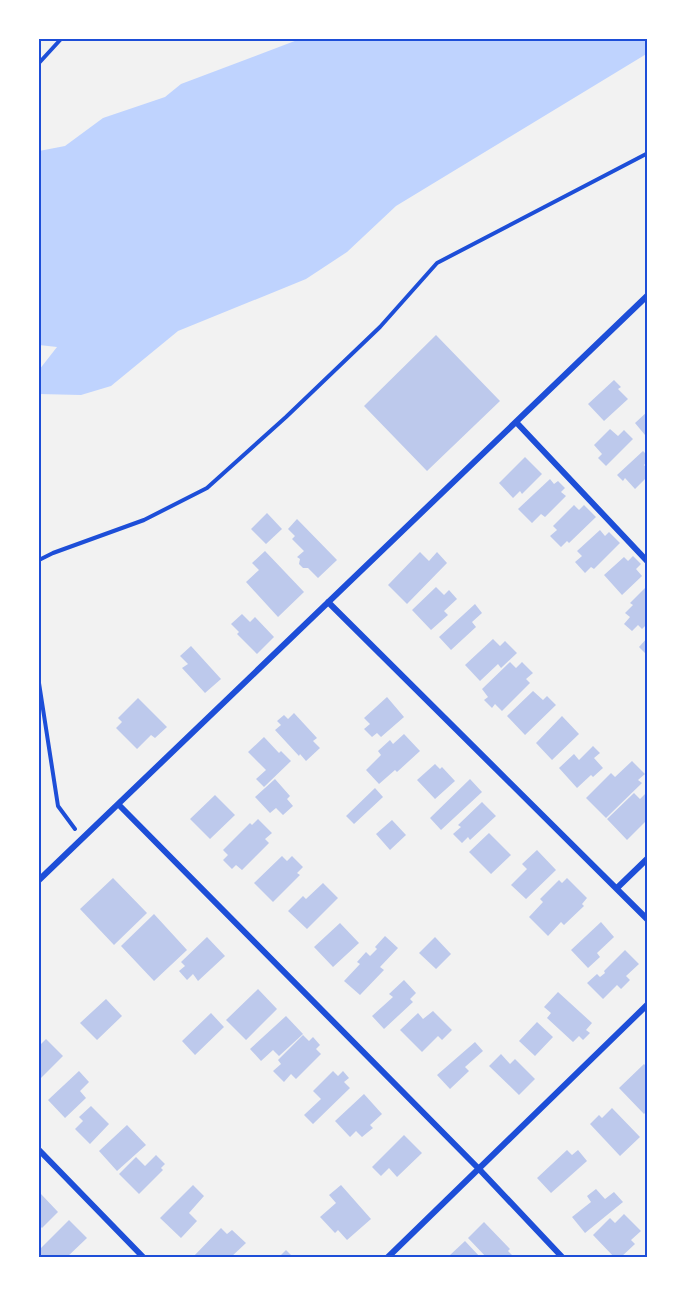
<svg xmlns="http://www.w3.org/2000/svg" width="687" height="1297" viewBox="0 0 687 1297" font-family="'PT Sans',sans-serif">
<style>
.water{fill:#bfd3fe}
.building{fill:#bdc9ec}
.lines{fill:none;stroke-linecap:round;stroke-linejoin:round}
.path{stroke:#1d4ed8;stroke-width:4}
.minor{stroke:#1d4ed8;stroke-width:6}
.neatline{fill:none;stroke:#1d4ed8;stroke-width:2}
</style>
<rect width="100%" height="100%" fill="#f2f2f2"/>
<path class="water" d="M300 39H648V53L396 206 347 252 306 279 178 331 111 386 81 395 39 394V370L57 347 39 345V151L65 146 103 118 165 97 181 84Z"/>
<path class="building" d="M436 335 500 401 427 471 364 406Z
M614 380 621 387 618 389 628 399 604 421 588 404Z
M648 411V432L645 435 635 423Z
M610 429 618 436 624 430 633 439 606 466 598 458 602 454 594 445Z
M643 451 648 456V461L644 465 648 469V476L635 489 625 478 623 481 617 475Z
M525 457 542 474 522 494 520 491 513 498 499 483Z
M550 479 554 484 558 481 565 488 561 492 566 496 545 517 541 514 532 523 518 509Z
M574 505 579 510 584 505 596 517 569 543 567 541 561 547 550 536 557 530 553 526Z
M267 513 282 529 266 544 251 529Z
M297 519 337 560 318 578 308 568H303L299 564 300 559 297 557 304 551 292 539 295 536 288 529Z
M600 530 605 536 609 532 620 543 594 569 591 567 585 573 575 562 582 556 577 551Z
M265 551 304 592 278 617 246 582 259 570 252 563Z
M420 552 429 561 437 552 447 563 407 604 388 585Z
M633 556 641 564 636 569 642 576 622 595 604 575 624 557 628 561Z
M648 585V623L642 629 638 625 632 631 624 624 630 617 625 613 633 605 630 603Z
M436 587 444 595 449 590 457 599 444 611 448 615 431 630 412 610Z
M475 604 482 613 472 622 476 627 451 650 439 637Z
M242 614 250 622 255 617 274 637 257 654 237 634 239 632 231 624Z
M648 637V656L639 647Z
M493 639 500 646 505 641 517 653 501 668 498 664 480 681 465 665Z
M191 646 221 679 205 693 182 668 188 664 180 656Z
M510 662 516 668 522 662 533 673 526 679 530 683 502 711 495 704 492 708 484 700 488 697 482 689Z
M533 691 543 700 547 696 556 705 525 735 507 716Z
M387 697 404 717 381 737 377 733 372 737 364 729 370 724 364 718Z
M138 698 167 727 155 738 151 735 137 749 116 728 122 722 118 718Z
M294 713 317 738 313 741 320 748 306 761 300 754 299 756 275 730 281 725 277 721 284 715 288 719Z
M562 716 579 734 552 760 536 743Z
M404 734 420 751 397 772 395 770 379 784 366 770 381 755 378 751 390 740 393 744Z
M264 737 279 753 281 751 291 761 264 787 256 779 266 770 248 752Z
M593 746 600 753 594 758 603 768 593 777 591 775 577 788 559 768 574 754 579 760Z
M632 761 645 774 638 780 642 783 606 818 586 798 611 773 615 777Z
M435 764 440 769 442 767 455 781 435 799 417 780Z
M275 779 290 796 287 799 293 806 283 815 276 808 270 813 255 797Z
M470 779 482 792 441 830 430 818Z
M375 788 383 797 354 824 346 816Z
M634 793 640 799 646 793 648 795V819L627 840 607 819Z
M215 795 235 815 210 839 190 819Z
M482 802 496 816 470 840 468 837 462 843 453 834 461 827 458 825Z
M258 819 272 833 265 839 269 843 242 870 236 865 232 869 223 860 228 855 223 850 250 823 252 825Z
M392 820 406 835 390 850 376 834Z
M489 833 511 855 491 874 469 852Z
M537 850 556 870 526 899 511 885 527 869 522 864Z
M282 856 287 861 292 856 303 867 297 873 300 875 273 902 254 883Z
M113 878 147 913 114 945 80 909Z
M567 878 587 898 582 904 584 906 564 925 561 922 548 936 529 917 543 902 540 899 559 880 562 883Z
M323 883 338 898 307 929 288 911 303 896 306 899Z
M154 914 187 950 154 981 121 946Z
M601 922 614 937 597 953 600 957 588 968 571 950Z
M340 923 359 943 333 967 314 947Z
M385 936 398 948 380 967 384 970 360 995 344 981 360 964 357 962 366 952 370 956 377 949 375 947Z
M207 937 225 956 198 981 193 974 187 980 179 971 185 966 181 962Z
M435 937 451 954 436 969 419 953Z
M625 950 639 964 626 976 630 980 621 989 617 985 603 999 587 983 597 974 600 977 605 973 604 971Z
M404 980 416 993 410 999 413 1002 384 1029 372 1016 393 997 389 994Z
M258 989 277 1009 246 1040 226 1020Z
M558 992 592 1023 586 1030 590 1033 583 1040 579 1036 573 1042 547 1018 551 1013 544 1007Z
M106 999 122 1016 97 1040 80 1023Z
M433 1011 452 1030 442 1040 438 1036 422 1052 400 1030 418 1013 423 1019Z
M211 1013 224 1027 195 1055 182 1041Z
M286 1016 303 1034 279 1056 273 1050 261 1061 250 1049Z
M537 1022 553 1037 535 1056 519 1041Z
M303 1035 309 1041 313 1037 320 1045 316 1049 321 1054 296 1079 291 1074 284 1082 273 1071 281 1064 278 1060Z
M46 1039 63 1056 39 1080V1046Z
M475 1042 483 1051 465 1067 469 1071 450 1089 437 1075Z
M501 1054 510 1064 515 1059 535 1079 519 1095 489 1066Z
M644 1064 648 1068V1110L644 1114 619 1088Z
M79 1071 89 1082 80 1091 86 1098 65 1118 48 1100Z
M333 1071 338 1076 343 1071 349 1078 344 1082 350 1088 313 1124 304 1115 321 1099 313 1091Z
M364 1094 382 1114 370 1125 373 1128 362 1137 356 1131 350 1137 335 1121Z
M91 1106 109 1124 90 1144 75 1129 83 1121 79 1117Z
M612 1108 640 1137 620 1156 590 1124 599 1115 602 1118Z
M127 1125 146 1145 117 1171 99 1151Z
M404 1135 422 1153 397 1177 389 1168 381 1176 372 1167Z
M567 1150 572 1155 578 1150 587 1161 551 1193 537 1178Z
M156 1155 165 1164 161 1168 163 1170 139 1194 119 1174 136 1157 145 1166Z
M193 1185 204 1196 189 1213 197 1221 181 1238 160 1218Z
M341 1185 371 1219 347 1240 338 1230 335 1233 320 1217 336 1203 329 1195Z
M596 1189 605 1199 614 1192 623 1202 585 1233 572 1217 591 1202 587 1196Z
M41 1194 58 1212 42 1228 39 1225V1196Z
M624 1214 641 1231 631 1240 635 1244 620 1258H615L593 1235 610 1218 615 1223Z
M69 1220 87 1238 66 1258H39V1250Z
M484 1222 510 1249 508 1251 514 1257 513 1258H487L468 1238Z
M221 1228 227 1234 232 1230 246 1243 230 1258H192Z
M465 1241 481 1258H450L449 1256Z
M286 1250 294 1258H278Z"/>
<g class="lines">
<path class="path" d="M39 63 61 39
M39 560 53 553 144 520 207 488 286 417 380 327 437 263 648 153
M39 683 58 806 75 829"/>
<path class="minor" d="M516 422 648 562
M328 602 648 920
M119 805 479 1169 563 1258
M39 880 648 295
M617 888 648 858
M39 1150 144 1258
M387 1258 648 1004"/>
</g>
<rect width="687" height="1297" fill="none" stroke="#ffffff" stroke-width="81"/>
<rect x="40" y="40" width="606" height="1216" class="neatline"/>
</svg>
